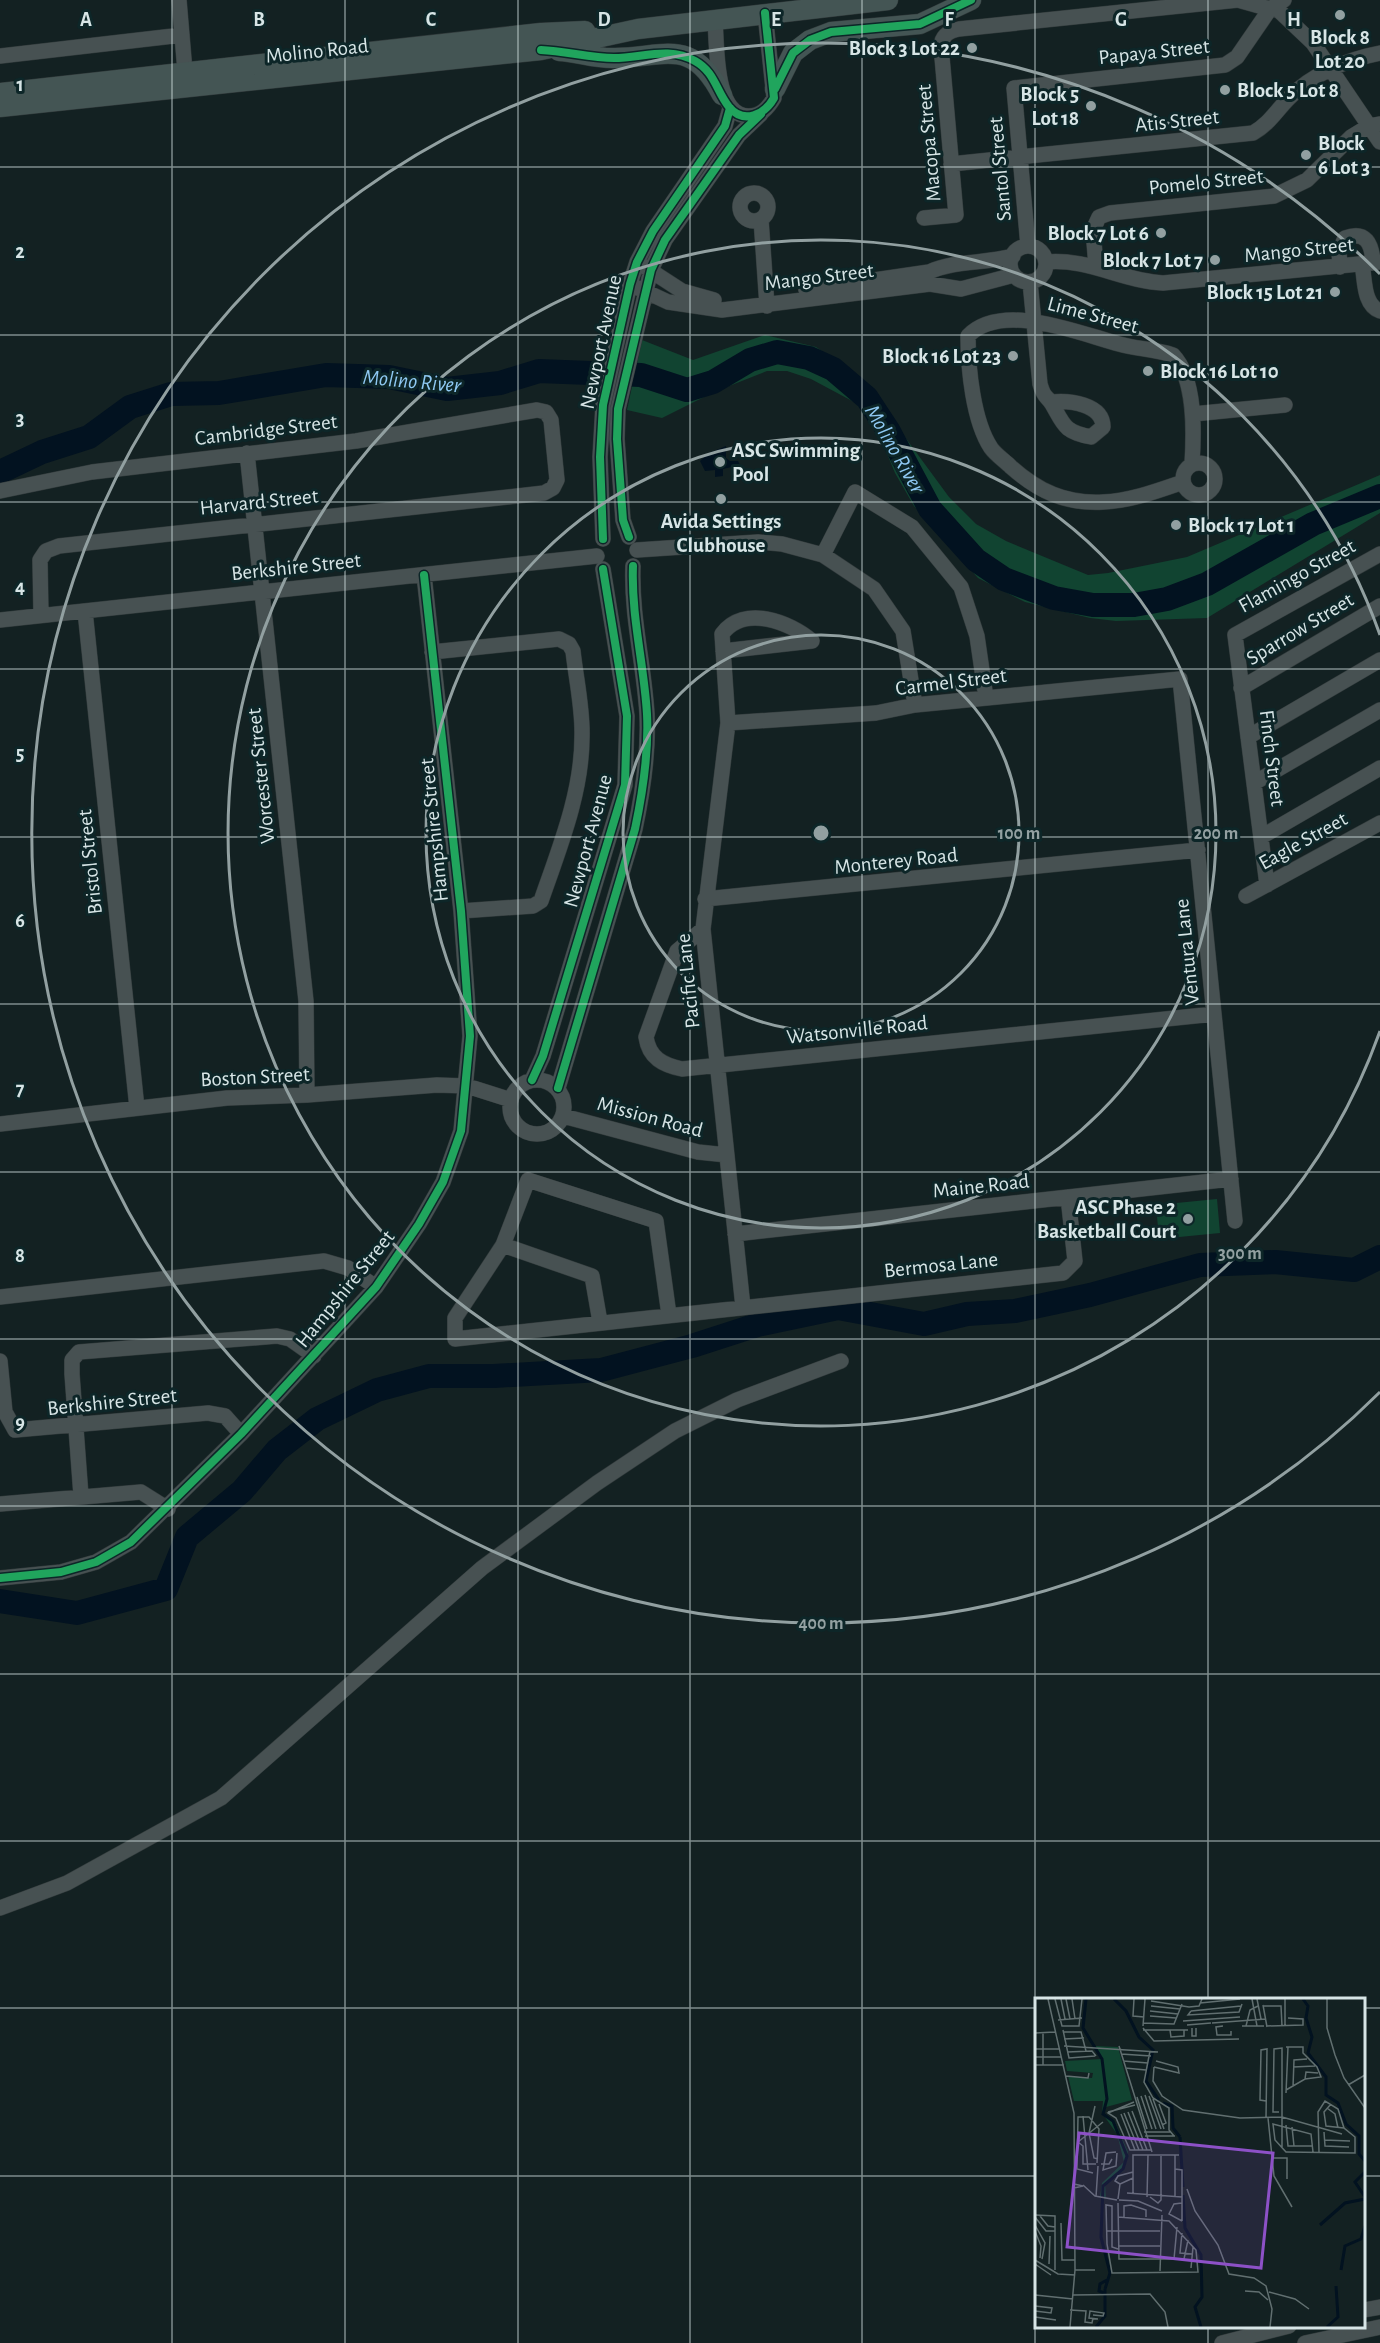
<svg xmlns="http://www.w3.org/2000/svg" width="1380" height="2343" viewBox="0 0 1380 2343" font-family="'Alegreya Sans',sans-serif">
<style>
.green{fill:#114431}
.water{fill:#021220}
.lines{fill:none;stroke-linecap:round;stroke-linejoin:round}
.river{stroke:#021220;stroke-width:24}
.minor-casing{stroke:#313a3b;stroke-width:16}
.major-casing{stroke:#313a3b;stroke-width:21}
.minor{stroke:#475152;stroke-width:15}
.major{stroke:#445554;stroke-width:20}
.cycleway-casing{stroke:#0d2628;stroke-width:11}
.cycleway{stroke:#20a55d;stroke-width:8}
.grid{fill:none;stroke:#d7e5e6;stroke-width:1.5;stroke-opacity:0.55}
.ring{fill:none;stroke:#92a0a1;stroke-width:3}
.poi-dot{fill:#92a0a1;stroke:#0d2628;stroke-width:2}
.labels{text-anchor:middle;dominant-baseline:central;stroke-width:6;stroke-linejoin:round;paint-order:stroke}
.poi-label{font-size:21px;font-weight:bold;fill:#d7e5e6;stroke:#0d2628;text-anchor:end}
.street-label{font-size:21px;fill:#d7e5e6;stroke:#0d2628}
.water-label{font-size:22px;font-style:italic;fill:#8fc9f3;stroke:#0d2628}
.inset-river{fill:none;stroke:#021220;stroke-width:3}
.inset-road{fill:none;stroke:#616f70;stroke-width:1.5}
.view{fill:#8d51c7;fill-opacity:0.15;stroke:#8d51c7;stroke-width:3}
.inset-edge{fill:none;stroke:#d7e5e6;stroke-width:3}
.grid-label{font-size:20px;text-anchor:middle;font-weight:bold;fill:#d7e5e6;stroke:#0d2628;stroke-width:6;stroke-linejoin:round;paint-order:stroke}
.centre{fill:#92a0a1;stroke:#0d2628;stroke-width:3}
.ring-label{font-size:18px;text-anchor:middle;font-weight:bold;fill:#92a0a1;stroke:#0d2628;stroke-width:6;stroke-linejoin:round;paint-order:stroke}
</style>
<rect width="100%" height="100%" fill="#132122"/>
<path class="green" d="M765 335 816 347 863 380 949 497 976 524 1006 541 1088 575 1108 573 1187 557 1380 475V513L1207 618 1116 621 1090 618 1025 602 978 578 914 506 895 473 873 420 854 402 811 379 787 371H767L714 392 662 418 627 410 642 340 693 360Z
M1217 1199 1220 1233 1159 1239 1156 1205Z"/>
<path class="water" d="M726 446V458L730 461H738L740 465 723 469V476L715 477V470L705 471 700 461 709 453Z"/>
<g class="lines">
<path class="river" d="M0 472 42 452 89 437 130 407 171 394 219 393 326 375 389 377 447 389 500 383 539 371 641 375 687 390 713 382 750 360 777 352 809 358 833 369 867 398 888 430 930 509 976 560 1004 579 1054 598 1093 605H1134L1167 599 1207 584 1313 524 1380 496
M0 1601 77 1613 166 1589 187 1537 242 1491 277 1450 317 1419 377 1390 429 1376H494L601 1370 692 1346 757 1325 838 1308 924 1324 967 1314 1015 1311 1090 1295 1200 1265 1275 1262 1354 1270 1380 1257"/>
<defs>
<path id="minor" d="M179 0 186 83
M1275 7 1313 43 1380 142
M715 19C717 44 714 117 749 116 761 116 768 108 774 98L765 13
M0 56 182 35
M951 164 1253 133C1269 124 1276 111 1289 98 1312 74 1348 59 1380 53
M740 207a14 14 0 1 1 28 0a14 14 0 1 1-28 0Z
M924 218 956 215 941 46C942 35 949 31 959 29L1238 0 1270 9 1284 0
M761 219 767 306
M1028 246 1014 88 1225 65 1237 57 1270 9
M1010 264a18 18 0 1 1 36 0a18 18 0 1 1-36 0Z
M1046 262C1088 258 1122 281 1163 283L1380 262
M1362 264C1365 279 1363 305 1380 311
M1096 266 1093 230 1099 217 1110 213 1274 196 1307 180 1351 137 1369 126 1380 124
M645 267 682 291 714 300
M1340 267 1339 252 1345 238C1366 230 1372 244 1373 263
M1030 282 1040 384C1044 398 1046 395 1052 404 1064 425 1064 432 1091 437L1103 427C1103 404 1069 400 1051 402
M638 288 668 302 722 310 930 284 961 289 1014 275
M806 290 929 272C956 260 984 264 1013 256
M1193 414 1285 405
M247 453 306 1001 307 1095
M1183 479a16 16 0 1 1 32 0a16 16 0 1 1-32 0Z
M1183 482C1157 491 1130 501 1103 502 1065 504 1038 491 1011 467 1005 461 996 455 991 448 973 421 968 368 968 336 1002 301 1078 333 1119 344 1137 349 1155 349 1173 355 1196 379 1194 433 1192 464
M0 491 92 472 356 441 537 410 546 412 551 420 557 480 553 488 544 493 59 546 46 551 40 560 41 615
M629 537 623 520 617 439 618 409 651 270 665 240 739 135 761 114
M603 539 600 457 603 405 630 284 637 262 653 231 725 126 730 108
M637 550 758 542 782 544 823 555 874 589 903 631 915 705
M823 555 855 492 912 527 961 587 977 636 986 698
M85 611 137 1108
M0 620 597 556
M723 651 812 641
M432 652 559 639 569 644 573 651C576 679 583 709 582 737 582 793 559 849 541 901L533 906 461 911
M1241 688 1380 606
M728 723 876 713 915 705 1180 679 1235 1221
M1248 737 1380 660
M1254 783 1380 710
M1261 837 1380 768
M1267 885 1235 635 1380 554
M1246 896 1380 823
M705 899 1198 850
M703 929 677 951 646 1037C649 1058 663 1065 682 1069L1214 1014
M510 1107a27 27 0 1 1 54 0a27 27 0 1 1-54 0Z
M532 1080 543 1056 625 785 627 716 603 569
M558 1088 635 829C643 791 649 753 647 714 644 664 631 616 633 566
M563 1116 698 1152 727 1155
M0 1124 227 1098 307 1095 437 1085 467 1086 511 1100
M735 1234 1231 1179
M503 1245 592 1276 600 1322
M0 1297 324 1261 348 1268 376 1287
M743 1307 703 929 728 723 722 634C744 604 790 622 812 641
M669 1315 656 1221 528 1180 503 1245 455 1318V1339L1063 1273 1075 1261 1068 1197
M0 1361 5 1412 15 1430 208 1413 225 1416 241 1434
M81 1496 72 1374V1360L79 1352 277 1336 290 1339 314 1356
M0 1504 141 1492 168 1509
M0 1578 61 1572 96 1562 131 1542 241 1434 376 1287 419 1224 443 1182 461 1131 470 1036 461 911 424 575
M0 1908 67 1883 221 1798 482 1568 597 1483 675 1431 737 1400 841 1361
M1364 2310 1380 2307
M1222 2343 1289 2326
M1305 2343 1380 2327"/>
<path id="major" d="M559 51C578 52 596 59 615 58 667 57 692 37 722 95
M775 89 793 53 810 40 831 32 920 24 971 0
M0 93 541 33 585 31
M0 107 541 50 638 29 888 0"/>
</defs>
<use href="#minor" class="minor-casing"/>
<use href="#major" class="major-casing"/>
<use href="#minor" class="minor"/>
<use href="#major" class="major"/>
<defs>
<path id="cycleway" d="M541 50C566 51 590 58 614 58 642 58 669 46 695 61 715 72 716 91 729 107 744 125 765 114 774 98L765 13
M775 89 793 53 810 40 831 32 920 24 971 0
M629 537 623 520 617 439 618 409 651 270 665 240 739 135 761 114
M603 539 600 457 603 405 630 284 637 262 653 231 725 126 730 108
M532 1080 543 1056 625 785 627 716 603 569
M558 1088 635 829C643 791 649 753 647 714 644 664 631 616 633 566
M0 1578 61 1572 96 1562 131 1542 241 1434 376 1287 419 1224 443 1182 461 1131 470 1036 461 911 424 575"/>
</defs>
<use href="#cycleway" class="cycleway-casing"/>
<use href="#cycleway" class="cycleway"/>
</g>
<path class="grid" d="M172 0V2343M345 0V2343M518 0V2343M690 0V2343M862 0V2343M1035 0V2343M1208 0V2000M0 167H1380M0 335H1380M0 502H1380M0 669H1380M0 837H1380M0 1004H1380M0 1172H1380M0 1339H1380M0 1506H1380M0 1674H1380M0 1841H1380M0 2008H1036M1364 2008H1380M0 2176H1036M1364 2176H1380M1208 2326V2343"/>
<g class="ring">
<circle cx="821" cy="833" r="198"/>
<circle cx="821" cy="833" r="395"/>
<path d="M1380 1031A593 593 0 1 1 1380 635"/>
<path d="M1380 1392A790 790 0 1 1 1380 274"/>
</g>
<g class="poi-dot">
<circle cx="1340" cy="15" r="6"/>
<circle cx="972" cy="48" r="6"/>
<circle cx="1225" cy="90" r="6"/>
<circle cx="1091" cy="106" r="6"/>
<circle cx="1306" cy="155" r="6"/>
<circle cx="1161" cy="233" r="6"/>
<circle cx="1215" cy="260" r="6"/>
<circle cx="1335" cy="292" r="6"/>
<circle cx="1013" cy="356" r="6"/>
<circle cx="1148" cy="371" r="6"/>
<circle cx="720" cy="462" r="6"/>
<circle cx="721" cy="499" r="6"/>
<circle cx="1176" cy="525" r="6"/>
<circle cx="1188" cy="1219" r="6"/>
</g>
<g class="labels">
<g class="poi-label">
<text x="1340" y="37" text-anchor="middle">Block 8<tspan x="1340" dy="24">Lot 20</tspan></text>
<text x="960" y="48">Block 3 Lot 22</text>
<text x="1237" y="90" text-anchor="start">Block 5 Lot 8</text>
<text x="1079" y="94">Block 5<tspan x="1079" dy="24">Lot 18</tspan></text>
<text x="1318" y="143" text-anchor="start">Block<tspan x="1318" dy="24">6 Lot 3</tspan></text>
<text x="1149" y="233">Block 7 Lot 6</text>
<text x="1203" y="260">Block 7 Lot 7</text>
<text x="1323" y="292">Block 15 Lot 21</text>
<text x="1001" y="356">Block 16 Lot 23</text>
<text x="1160" y="371" text-anchor="start">Block 16 Lot 10</text>
<text x="732" y="450" text-anchor="start">ASC Swimming<tspan x="732" dy="24">Pool</tspan></text>
<text x="721" y="521" text-anchor="middle">Avida Settings<tspan x="721" dy="24">Clubhouse</tspan></text>
<text x="1188" y="525" text-anchor="start">Block 17 Lot 1</text>
<text x="1176" y="1207">ASC Phase 2<tspan x="1176" dy="24">Basketball Court</tspan></text>
</g>
<g class="street-label">
<text transform="translate(317 51) rotate(-6)">Molino Road</text>
<text transform="translate(1154 52) rotate(-6)">Papaya Street</text>
<text transform="translate(1177 121) rotate(-6)">Atis Street</text>
<text transform="translate(929 143) rotate(-95)">Macopa Street</text>
<text transform="translate(1000 169) rotate(-95)">Santol Street</text>
<text transform="translate(1206 182) rotate(-6)">Pomelo Street</text>
<text transform="translate(1299 250) rotate(-6)">Mango Street</text>
<text transform="translate(819 277) rotate(-7)">Mango Street</text>
<text transform="translate(1093 315) rotate(15)">Lime Street</text>
<text transform="translate(601 342) rotate(-78)">Newport Avenue</text>
<text transform="translate(266 430) rotate(-7)">Cambridge Street</text>
<text transform="translate(259 502) rotate(-6)">Harvard Street</text>
<text transform="translate(296 567) rotate(-6)">Berkshire Street</text>
<text transform="translate(1297 576) rotate(-29)">Flamingo Street</text>
<text transform="translate(1300 629) rotate(-31)">Sparrow Street</text>
<text transform="translate(951 682) rotate(-7)">Carmel Street</text>
<text transform="translate(1272 758) rotate(83)">Finch Street</text>
<text transform="translate(261 776) rotate(-96)">Worcester Street</text>
<text transform="translate(434 830) rotate(-96)">Hampshire Street</text>
<text transform="translate(588 841) rotate(-75)">Newport Avenue</text>
<text transform="translate(1303 841) rotate(-29)">Eagle Street</text>
<text transform="translate(896 861) rotate(-6)">Monterey Road</text>
<text transform="translate(90 862) rotate(-96)">Bristol Street</text>
<text transform="translate(1187 952) rotate(-96)">Ventura Lane</text>
<text transform="translate(688 981) rotate(-96)">Pacific Lane</text>
<text transform="translate(857 1030) rotate(-6)">Watsonville Road</text>
<text transform="translate(255 1077) rotate(-3)">Boston Street</text>
<text transform="translate(650 1117) rotate(15)">Mission Road</text>
<text transform="translate(981 1186) rotate(-6)">Maine Road</text>
<text transform="translate(941 1265) rotate(-6)">Bermosa Lane</text>
<text transform="translate(345 1289) rotate(-51)">Hampshire Street</text>
<text transform="translate(112 1402) rotate(-6)">Berkshire Street</text>
</g>
<g class="water-label">
<text transform="translate(412 381) rotate(5)">Molino River</text>
<text transform="translate(895 449) rotate(60)">Molino River</text>
</g>
</g>
<g transform="translate(1035 1998)">
<rect width="330" height="330" fill="#132122"/>
<path d="M59 48 83 49 97 102 71 109 69 116 79 122 93 154 88 173 70 185 71 201 65 199 67 185 89 164 82 136 67 115 68 103H39L33 78 57 80 58 75 32 73 30 63 67 61Z" fill="#114431"/>
<path class="inset-river" d="M51 1 48 30 67 61 72 101 68 116 78 123 92 158 88 171 68 188 66 239 75 275 70 291M79 1 91 13 104 39 118 52 111 83 124 102M268 1 273 8 271 20 277 39 273 55 291 79V97L303 105 311 126 324 138V156L330 163M128 105 137 108 138 130 145 139M145 139 148 189M330 174 320 184 330 199M148 197 150 230 166 257 167 299 160 309 166 329M285 227 310 205 330 201M306 272 310 248 326 241 330 228M69 295 64 293 65 286 72 282M61 329 70 318V291M292 329 303 319 301 288"/>
<path class="inset-road" d="M13 1 39 115 40 272 35 329M20 1 27 28H44L47 1M26 1 30 21M31 1 35 21M37 1 40 21M99 1 98 18 109 19M217 1 222 28M222 1 226 21M292 1V30L300 57 309 80 330 110M116 3 154 9 164 8 167 1M165 5 205 1M228 7 232 29M116 8 145 11M229 8H246L247 28M115 13 143 16M156 13 153 17 204 14 207 6M156 13 206 8M115 18 141 20M23 22 47 20M148 23 205 19M108 25 139 26 147 6M177 25 231 21M152 27 176 25M108 28 110 1M188 28 181 29 182 37H196V33M207 28H229M211 28 215 12 223 8M232 28 268 27V21L253 20M250 28V1M108 30 119 43 204 41M157 30V38H161V30M28 32 34 60 60 58M108 32H153M135 32 136 39 149 38V32M28 34H46L51 53M0 35 20 34M8 35V67M29 41 49 40M29 48 123 54M84 48 117 154M0 51H25M115 53 109 84 118 100 134 110V132L139 138M32 54 57 53 61 58M86 56 116 58M0 59H26M88 63 113 65M0 67H29M119 69 118 83 127 98 148 112 205 120 247 119 307 136M119 69 144 75 143 69 121 63M258 69 280 68M90 70 111 72M31 78 53 80 54 75M270 81 271 74 283 75M313 87 330 77M258 89 259 62 272 61M251 92 270 81 286 79 282 69 268 55V49H251M251 95 253 49M110 97 121 131M106 98 117 131M114 98 126 131M102 99 112 131M118 101 129 131M231 103 225 102 226 52 232 51 231 120M99 104 73 115 81 120 95 152H116M124 106 131 125 127 127M296 106 289 114 291 128 309 130M60 108 54 135 59 160 63 161M292 110 300 116 303 130M97 113 112 152M73 114 100 107M93 114 108 152M244 114H238L239 51 247 50V149M89 115 104 152M86 116 100 152M48 118 53 172M233 120 239 178 257 209M251 127 253 148H277M257 129 259 148M109 134H135M289 134 290 148 314 149M110 138H140M289 142 315 143M43 144 48 148V166H61M43 144 68 124M81 154 71 155 68 172 81 168 82 155M278 154 276 136 238 126 240 142 251 154H252L320 155V139L309 130 303 111 290 103 283 114 284 154M140 157V199M237 160H252V181M66 166H74L77 161 74 166M140 171 147 172V223M58 175 42 171 43 119H54L64 131 62 165M39 186 48 188 39 190M85 186 80 183 83 178 98 174M48 187 60 198 82 202M152 191 160 213 183 247 194 276 219 280 231 288 237 311 235 329M92 195 147 199M98 195V157H144M61 199 63 168M112 199 113 157M115 199 123 205 126 202V158M83 201 85 186 98 180M84 202 103 203 127 213M83 205 84 261H149L153 242M147 205 139 206 134 216 147 223M0 217 20 218V272M5 218 13 228 20 229M0 219 11 233H20M83 219 134 223 161 252 163 274 77 275 72 246 71 207 77 208V249L83 251M89 219V208L96 207 111 212V219M26 225 27 262H40M0 227 10 245 7 261M0 233 6 248 5 260M71 233H125M147 235 145 255 157 256M83 248H125M139 261 142 229M0 262 23 276 40 277M0 266 16 277M14 266 15 238M156 270 158 249M40 272H60M125 273 127 217M210 293 224 294 233 302M234 294 260 301 274 311M0 297 38 301M38 297 115 296 130 314 133 329M0 308 17 310 16 315 0 313M35 312 51 313 50 324 57 325 58 320M58 317 68 318 69 315 55 313 54 320 63 321M0 319 21 322"/>
<path class="view" d="M44 135 238 155 226 270 32 249Z"/>
<rect width="330" height="330" class="inset-edge"/>
</g>
<g class="grid-label">
<text x="86" y="26">A</text>
<text x="259" y="26">B</text>
<text x="431" y="26">C</text>
<text x="604" y="26">D</text>
<text x="776" y="26">E</text>
<text x="949" y="26">F</text>
<text x="1121" y="26">G</text>
<text x="1294" y="26">H</text>
<text x="20" y="91">1</text>
<text x="20" y="258">2</text>
<text x="20" y="425">3</text>
<text x="20" y="593">4</text>
<text x="20" y="760">5</text>
<text x="20" y="927">6</text>
<text x="20" y="1095">7</text>
<text x="20" y="1262">8</text>
<text x="20" y="1429">9</text>
</g>
<circle cx="821" cy="833" r="9" class="centre"/>
<g class="ring-label">
<text x="1019" y="839">100 m</text>
<text x="1216" y="839">200 m</text>
<text x="1240" y="1259">300 m</text>
<text x="821" y="1629">400 m</text>
</g>
</svg>
